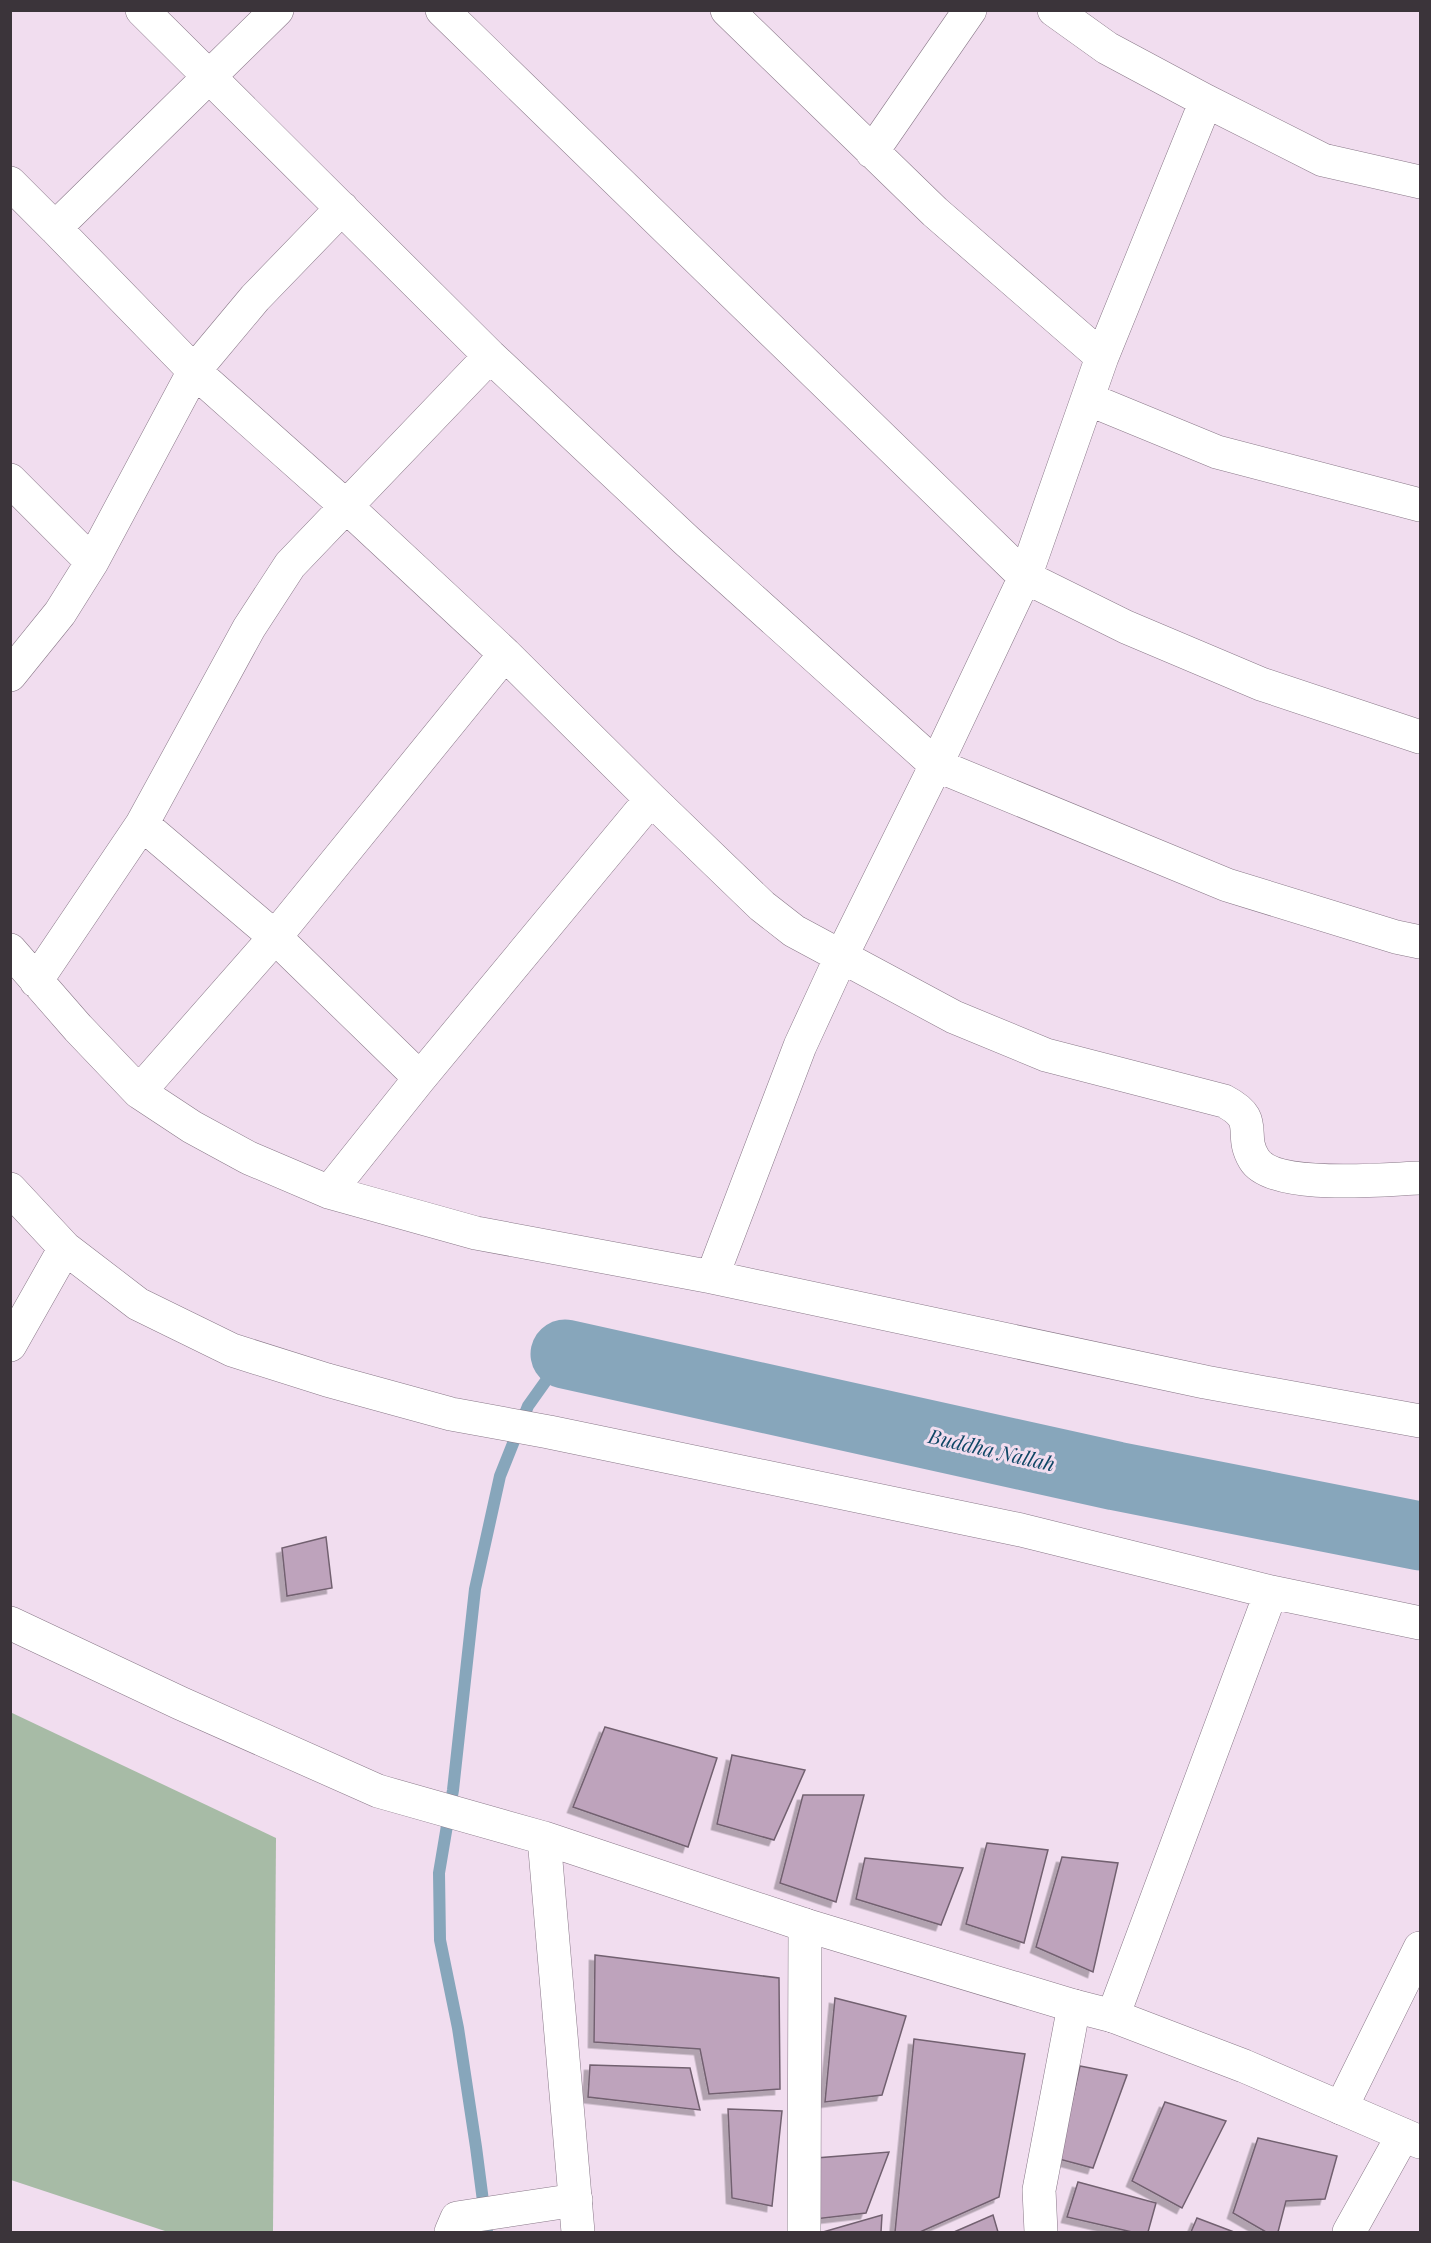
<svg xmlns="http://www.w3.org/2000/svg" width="1431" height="2243" viewBox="0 0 1431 2243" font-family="'Playfair Display',serif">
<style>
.green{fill:#a7bba6}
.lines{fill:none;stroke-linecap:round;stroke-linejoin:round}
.stream{stroke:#87a6bb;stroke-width:12}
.river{stroke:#87a6bb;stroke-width:69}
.building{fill:#bea3bc;stroke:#726170;stroke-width:1.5;filter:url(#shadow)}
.minor-casing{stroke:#897888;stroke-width:34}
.tertiary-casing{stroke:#897888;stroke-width:34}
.minor{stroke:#fff;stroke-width:33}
.tertiary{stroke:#fff;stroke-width:33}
.labels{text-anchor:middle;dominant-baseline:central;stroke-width:6;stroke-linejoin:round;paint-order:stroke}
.water-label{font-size:20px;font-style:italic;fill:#0f4665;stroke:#f1ddef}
</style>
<defs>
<filter id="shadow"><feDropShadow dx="-5.5" dy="5.5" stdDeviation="0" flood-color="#0004"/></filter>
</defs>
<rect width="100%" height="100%" fill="#f1ddef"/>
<path class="green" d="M10 1712 276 1838 273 2232H168L11 2180Z"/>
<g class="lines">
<path class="stream" d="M487 2232 476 2147 458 2028 440 1940 439 1873 453 1790 475 1589 500 1476 528 1406 565 1354"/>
<path class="river" d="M565 1354 1116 1476 1420 1536"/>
</g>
<path class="building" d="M326 1537 332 1588 287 1596 282 1548Z
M605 1727 717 1758 688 1847 573 1807Z
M732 1755 805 1770 774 1840 717 1824Z
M803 1795H864L836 1902 780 1883Z
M987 1843 1048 1850 1024 1943 966 1924Z
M1062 1857 1118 1863 1093 1972 1036 1947Z
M865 1858 963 1868 941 1925 856 1899Z
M595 1955 779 1978 780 2089 709 2094 700 2049 594 2042Z
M835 1998 906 2016 882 2095 825 2102Z
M914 2039 1025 2054 999 2197 920 2232H895Z
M590 2065 690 2068 700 2110 588 2097Z
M1080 2066 1127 2075 1093 2168 1059 2159Z
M1165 2102 1226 2121 1182 2208 1132 2181Z
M728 2109 782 2111 772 2206 732 2198Z
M1258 2138 1337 2156 1325 2199 1286 2201 1278 2232H1266L1233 2213Z
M889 2152 866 2213 815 2219 816 2158Z
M1078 2182 1156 2203 1148 2232H1132L1067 2217Z
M882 2215 881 2232H823Z
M993 2215 998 2232H954Z
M1197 2218 1234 2232H1191Z"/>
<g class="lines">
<defs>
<path id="minor" d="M142 10 490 356 687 541 936 765 1227 885 1396 937 1420 942
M277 10 55 228 194 371 347 507 505 654 651 799 762 906 794 931 954 1017 1046 1055 1224 1101C1261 1120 1238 1133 1254 1159 1273 1191 1386 1179 1420 1178
M442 10 1025 577 1126 627 1261 684 1420 737
M727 10 935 212 1102 357
M1054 10 1107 48 1206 101 1323 160 1420 182
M872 152 970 10
M10 183 55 228
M1088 399 1217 452 1420 505
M10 480 92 562
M10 675 60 613 92 562 194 371 255 298 342 208
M142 824 275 937 420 1078 329 1192
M10 950 78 1028 139 1092 192 1127 249 1158 329 1192 476 1233 712 1277 1205 1382 1420 1421
M36 981 142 824 249 628 290 565 490 356
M420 1078 651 799
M139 1092 275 937 505 654
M10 1189 65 1248 138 1304 232 1350 327 1380 451 1414 549 1432 1021 1530 1271 1592 1420 1623
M712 1277 800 1046 841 957 936 765 1025 577 1102 357 1206 101
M10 1345 65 1248
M1113 2016 1271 1592
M1341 2108 1420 1948
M451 2232 457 2218 576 2200
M804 2232 805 1925
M1041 2232 1039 2190 1074 2006
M1349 2232 1403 2135"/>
<path id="tertiary" d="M10 1623 180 1703 378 1791 544 1838 805 1925 1074 2006 1113 2016 1244 2066 1420 2142
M544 1838 578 2232"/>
</defs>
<use href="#minor" class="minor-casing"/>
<use href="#tertiary" class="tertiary-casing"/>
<use href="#minor" class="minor"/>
<use href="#tertiary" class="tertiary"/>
</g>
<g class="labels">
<g class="water-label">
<text transform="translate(992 1449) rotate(13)">Buddha Nallah</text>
</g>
</g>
<rect width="1431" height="2243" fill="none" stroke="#3b343a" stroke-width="24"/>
</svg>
